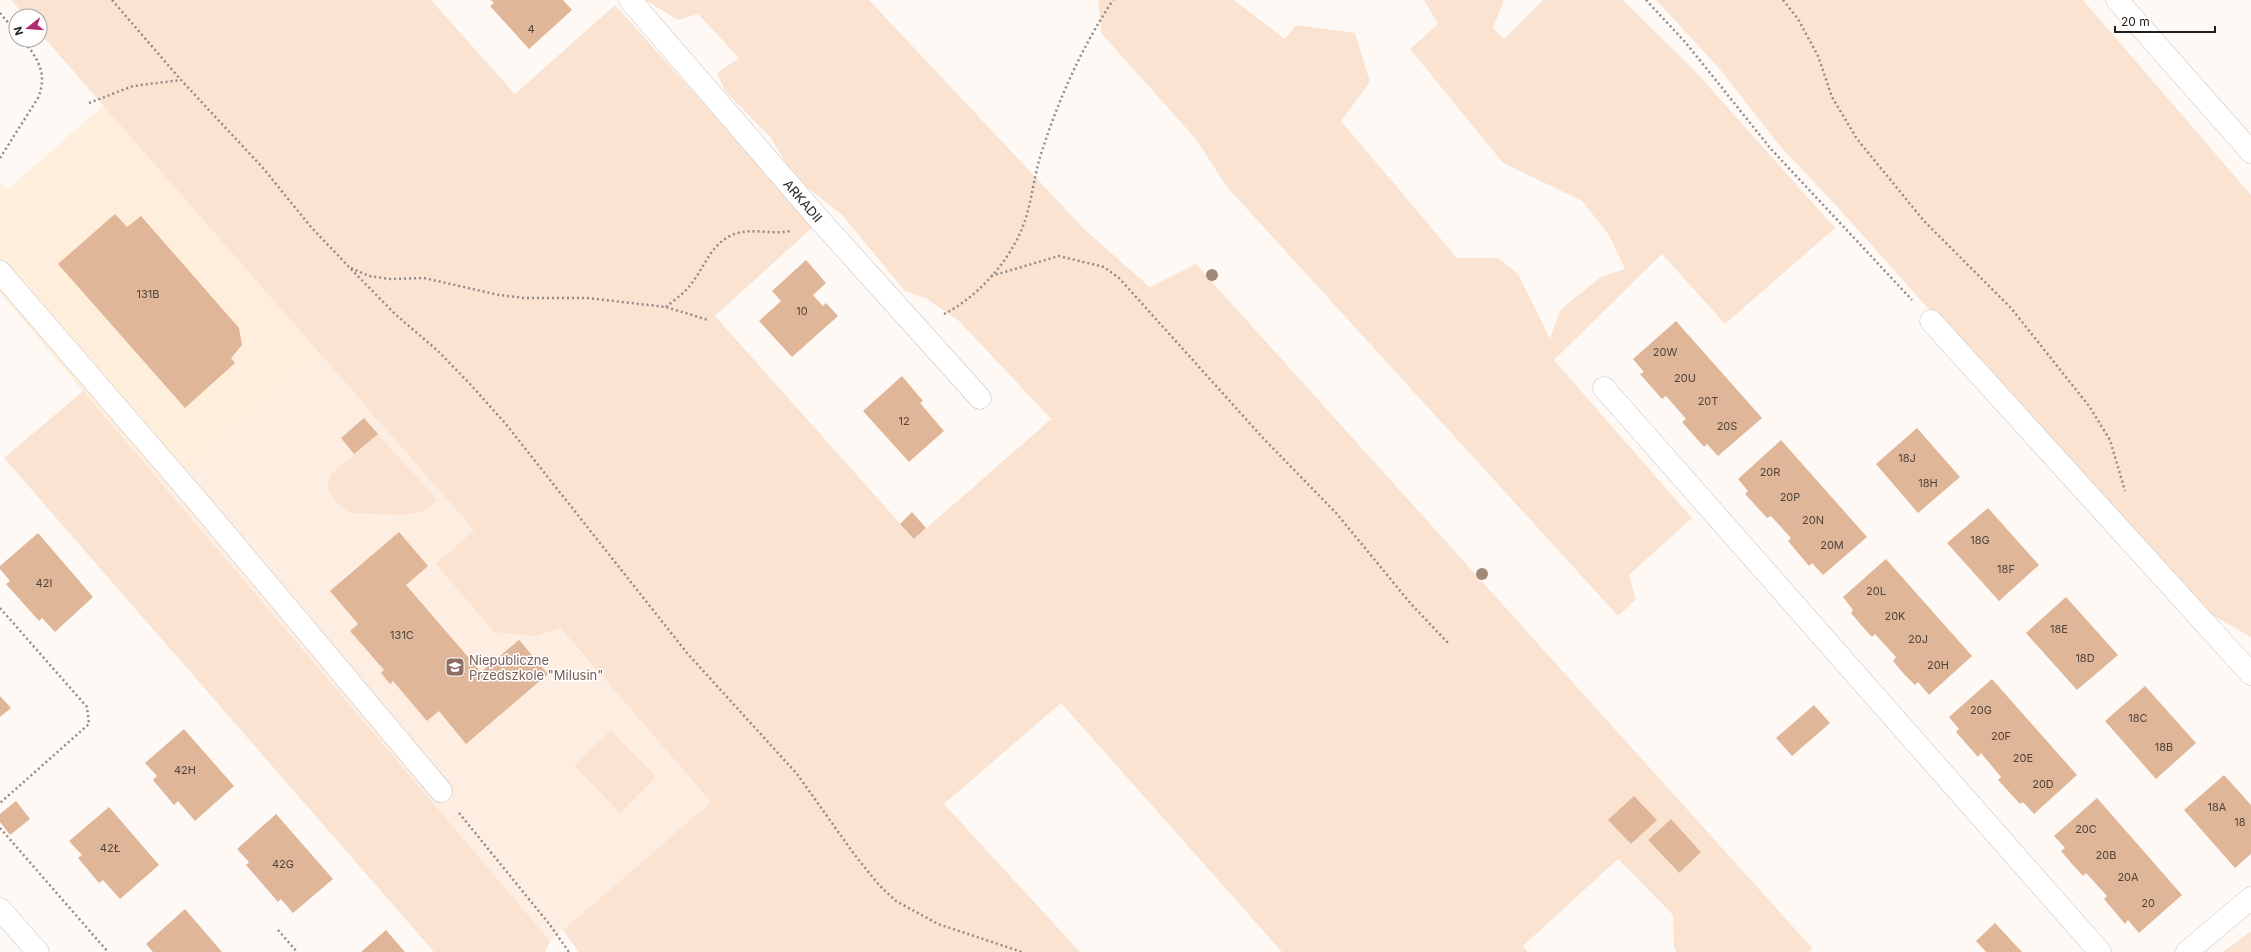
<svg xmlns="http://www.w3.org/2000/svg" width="2251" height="952" viewBox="0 0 2251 952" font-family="Inter,sans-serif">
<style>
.commercial{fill:#feeedb}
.education{fill:#feede1}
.green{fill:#fbe3d2;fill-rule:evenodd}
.building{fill:#dfb698}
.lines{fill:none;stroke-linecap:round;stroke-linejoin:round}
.minor-casing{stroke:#c6c1be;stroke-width:23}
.path{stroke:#8f8b89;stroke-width:2.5;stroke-dasharray:2 3;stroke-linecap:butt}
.minor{stroke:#fff;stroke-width:22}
.tree{fill:#a28975}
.labels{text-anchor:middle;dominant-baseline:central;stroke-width:3;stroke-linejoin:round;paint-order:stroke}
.number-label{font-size:11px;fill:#50443b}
.street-label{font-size:13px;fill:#201e1c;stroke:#fff}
.education-label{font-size:13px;fill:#785e54;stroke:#fff;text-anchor:start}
</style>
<rect width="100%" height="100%" fill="#fff9f6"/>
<path class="commercial" d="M104 105 320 353 166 489 0 293V182L8 189Z"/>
<path class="education" d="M320 353 711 802 550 941 348 706 166 489Z"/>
<path class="green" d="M11 0H431L515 94 615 5 814 226 715 316 914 539 1051 419 959 321 927 299 905 291 842 215 794 177 771 138 725 91 717 73 739 58 698 14 678 20 645 0H869L1086 231 1150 287 1196 264 1813 949 1808 952H1677L1674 948 1673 915 1618 859 1523 946 1528 952H1282L1061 703 944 804 1080 952H579L563 930 711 802 560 628 536 636 494 632 436 564 474 530 40 33V16H25ZM1671 819 1701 852 1678 873 1648 840ZM1608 820H1656L1631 844Z
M1098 0H1234L1285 39 1296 25 1355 33 1370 82 1341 121 1457 258H1498L1518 274 1550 339 1560 310 1601 277 1625 269 1609 235 1582 201 1503 163 1410 49 1438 24 1424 0H1504L1493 28 1504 39 1543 0H1623L1695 71 1835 228 1725 324 1662 254 1554 360 1692 518 1629 575 1636 599 1618 616 1227 187 1195 138 1101 33Z
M1656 0H2083L2251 195V637L2212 615 2064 461 1843 213 1780 146 1718 67Z
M83 391 550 941 545 952H434L4 458Z
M378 434 437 500 425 511 403 515 351 513 336 503 327 488 330 475Z
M611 730 656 777 620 813 574 766Z
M2251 931V952H2223Z"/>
<path class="building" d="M491 0H563L572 10 529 49 490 6 494 3Z
M115 214 127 227 141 216 239 328 242 345 231 358 235 363 185 408 58 264Z
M806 260 826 283 813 295 823 306 826 303 838 316 792 357 759 321 781 301 772 291Z
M1676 321 1762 418 1718 456 1707 444 1704 447 1682 422 1686 419 1666 396 1662 399 1640 374 1644 372 1633 359Z
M902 376 923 401 920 403 944 431 909 462 863 411Z
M364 418 378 434 354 454 341 438Z
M1917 428 1960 477 1918 513 1876 464Z
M1781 440 1867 537 1823 575 1812 563 1809 566 1788 541 1791 538 1771 516 1767 518 1745 494 1748 491 1738 479Z
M1988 508 2039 565 1999 601 1947 543Z
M912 512 926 528 914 539 900 524Z
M399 532 428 566 406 585 481 672 519 640 548 674 466 744 439 711 427 721 393 681 390 684 381 673 384 670 350 631 358 624 330 591Z
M38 533 93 597 55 632 42 618 39 621 6 584 10 581 0 569V566Z
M1886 559 1972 656 1929 695 1918 682 1915 685 1903 673 1893 661 1896 657 1875 634 1872 637 1861 625 1851 613 1853 610 1843 597Z
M2066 597 2118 655 2077 690 2026 633Z
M1992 679 2077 775 2034 814 2023 802 2020 804 1998 780 2001 777 1981 753 1978 757 1956 732 1959 729 1949 717Z
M2145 686 2196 743 2156 779 2105 721Z
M0 696 11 708 0 717Z
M1814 705 1830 723 1792 756 1776 738Z
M184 729 234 786 195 821 178 801 174 805 153 780 157 776 145 763Z
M2224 775 2251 805V854L2235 868 2184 810Z
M1634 796 1657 820 1631 844 1608 820Z
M2097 798 2182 895 2139 933 2128 920 2125 924 2104 899 2107 896 2086 873 2083 876 2072 864 2061 851 2065 848 2054 836Z
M16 801 30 819 10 835 0 822V814Z
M109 807 159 865 120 899 103 880 99 883 78 858 82 855 69 841Z
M276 814 333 879 293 913 281 899 278 902 246 865 249 862 237 849Z
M1671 819 1701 852 1679 873 1648 840Z
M185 909 222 952H153L146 944Z
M1995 923 2022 952H1986L1976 941Z
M386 930 405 952H361Z"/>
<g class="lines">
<defs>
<g id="minor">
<path id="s1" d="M630 0 818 218 980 398"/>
<path d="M2117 0 2251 152"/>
<path d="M0 272 206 511 441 791"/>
<path d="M1931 321 2251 674"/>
<path d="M1604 388 2100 952"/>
<path d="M0 909 38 952"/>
<path d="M2187 952 2251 898"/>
</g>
</defs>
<use href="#minor" class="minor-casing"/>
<path class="path" d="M112 0 181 80 263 168 311 227 349 267 395 314 438 351 470 384 505 423 687 653 797 774 854 854 879 885 896 901 938 924 1022 952
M1646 0 1686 43 1771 149 1912 300
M1783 0 1798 19 1818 56 1832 97 1857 139 1924 221 2011 308 2089 406 2110 440 2125 491
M0 13 16 32
M89 103 133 86 181 80
M0 158 38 98C48 74 38 59 23 40
M351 268 369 276 390 279 424 278 499 295 525 298H587L666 307 708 320
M991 276 1059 256 1104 267 1119 278 1263 438 1337 514 1411 604 1449 644
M666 307C674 300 685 293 691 284 705 267 710 245 732 235 749 227 772 235 790 231
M944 314C976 298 1007 264 1021 231 1032 206 1033 177 1042 151 1059 98 1082 47 1113 0
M0 608 87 707 89 724 0 803
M459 813 550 925 569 952
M0 828 108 952
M278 930 297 952"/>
<use href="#minor" class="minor"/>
</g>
<g class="tree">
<circle cx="1212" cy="275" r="6"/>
<circle cx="1482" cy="574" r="6"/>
</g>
<defs>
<symbol id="school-square" viewBox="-11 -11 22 22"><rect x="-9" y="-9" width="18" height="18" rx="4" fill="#8d6e63" stroke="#fff"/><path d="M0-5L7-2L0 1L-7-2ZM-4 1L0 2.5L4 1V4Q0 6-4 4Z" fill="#fff"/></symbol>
</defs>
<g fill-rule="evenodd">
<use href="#school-square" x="444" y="656" width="22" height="22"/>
</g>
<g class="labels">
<g class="number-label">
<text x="531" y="29">4</text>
<text x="148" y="294">131B</text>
<text x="802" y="311">10</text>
<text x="1665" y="352">20W</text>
<text x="1685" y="378">20U</text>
<text x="1708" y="401">20T</text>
<text x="904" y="421">12</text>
<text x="1727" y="426">20S</text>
<text x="1907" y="458">18J</text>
<text x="1770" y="472">20R</text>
<text x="1928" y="483">18H</text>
<text x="1790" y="497">20P</text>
<text x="1813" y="520">20N</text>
<text x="1980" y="540">18G</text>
<text x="1832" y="545">20M</text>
<text x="2006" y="569">18F</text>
<text x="44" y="583">42I</text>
<text x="1876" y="591">20L</text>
<text x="1895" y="616">20K</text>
<text x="2059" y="629">18E</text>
<text x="402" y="635">131C</text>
<text x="1918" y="639">20J</text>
<text x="2085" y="658">18D</text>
<text x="1938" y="665">20H</text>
<text x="1981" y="710">20G</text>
<text x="2138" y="718">18C</text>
<text x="2001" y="736">20F</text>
<text x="2164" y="747">18B</text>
<text x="2023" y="758">20E</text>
<text x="185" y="770">42H</text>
<text x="2043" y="784">20D</text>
<text x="2217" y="807">18A</text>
<text x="2240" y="822">18</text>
<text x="2086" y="829">20C</text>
<text x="110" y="848">42Ł</text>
<text x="2106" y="855">20B</text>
<text x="283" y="864">42G</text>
<text x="2128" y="877">20A</text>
<text x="2148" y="903">20</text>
</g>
<g class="street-label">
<text stroke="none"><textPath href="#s1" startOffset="265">ARKADII</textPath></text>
</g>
<g class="education-label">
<text x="469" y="660">Niepubliczne<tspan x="469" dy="15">Przedszkole "Milusin"</tspan></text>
</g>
</g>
<g transform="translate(28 28) rotate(253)"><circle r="19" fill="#ffffff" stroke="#a6a5a4"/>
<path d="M0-3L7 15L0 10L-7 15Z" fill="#b12c72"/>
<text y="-6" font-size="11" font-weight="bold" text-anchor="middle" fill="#201e1c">N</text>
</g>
<path d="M2115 26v6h100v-6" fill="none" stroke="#201e1c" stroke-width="2"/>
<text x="2121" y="26" font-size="12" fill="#201e1c" stroke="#ffffff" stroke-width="3" paint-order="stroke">20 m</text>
</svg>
